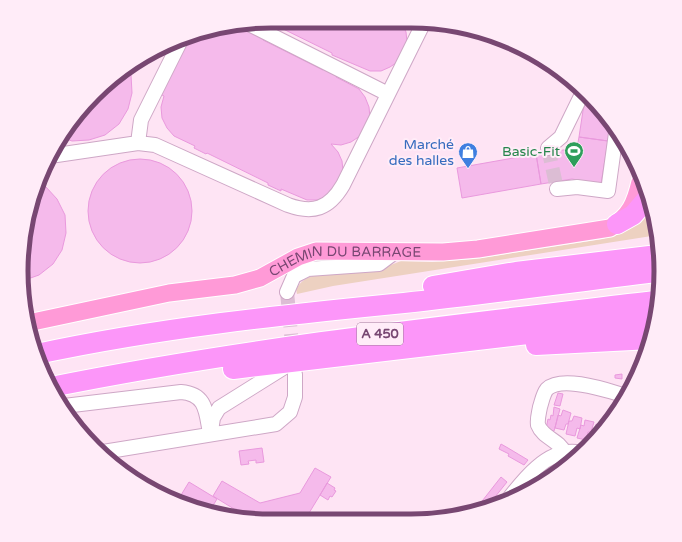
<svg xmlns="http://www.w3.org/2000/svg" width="682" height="542" viewBox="0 0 682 542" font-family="'Varela Round',sans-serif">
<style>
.green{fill:#edd1c1}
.building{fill:#f5baeb;stroke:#e999dd}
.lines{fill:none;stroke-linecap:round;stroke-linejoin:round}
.minor-tunnel{stroke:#dcbdd4;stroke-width:14;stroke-dasharray:14 7;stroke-linecap:butt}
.minor-casing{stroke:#cea7c6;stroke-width:16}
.major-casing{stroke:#fff;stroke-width:19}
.highway-casing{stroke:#fff;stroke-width:22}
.minor{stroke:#fff;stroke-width:14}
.major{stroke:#ff9ad7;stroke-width:17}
.highway{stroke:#fc96f9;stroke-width:20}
.labels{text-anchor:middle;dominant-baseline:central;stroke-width:4;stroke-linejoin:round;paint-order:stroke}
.shield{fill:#ffecf8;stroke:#a0789a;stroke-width:1}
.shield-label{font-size:13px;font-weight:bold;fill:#784772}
.shop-label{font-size:14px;fill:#366cbe;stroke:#ffecf8;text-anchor:end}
.leisure-label{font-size:14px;fill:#27864d;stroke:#ffecf8;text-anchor:end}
.street-label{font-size:14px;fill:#784772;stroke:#ffecf8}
.rim{fill:none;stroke:#784772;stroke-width:5}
</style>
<rect width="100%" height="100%" fill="#fee4f4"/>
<path class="green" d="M649 209 658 235 333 286 297 294 296 289C301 281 307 277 316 275L373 272 401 261 432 262 475 259 603 239 630 228Z"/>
<path class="building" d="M271 21H401L406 32 407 42 399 61 390 67 381 71H370L332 55V53L271 23 270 25 264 22Z
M234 26 263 38V40L323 70 324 69 337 74 336 77 359 89 365 97 369 107 370 118 360 136 351 142 341 145 331 144 338 152 342 161 343 171 340 181 326 197 317 200H307L281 189V191L268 185V183L207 153 206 154 194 148 195 146 174 136 167 128 162 118 161 107 164 96 160 94 188 38 192 40 197 34 207 29Z
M128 69 131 75 132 93 128 109 119 124 105 135 89 140 72 141 61 137 94 94Z
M584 104 594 105 610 125 608 141 579 137Z
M579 137 608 141 601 184 572 179 541 184 536 154 577 148Z
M536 154 541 184 462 198 457 168Z
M88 211a52 52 0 1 1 104 0a52 52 0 1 1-104 0Z
M39 184 46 187 57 199 65 215 66 233 62 250 53 264 39 275 22 281 21 271 30 206Z
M622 374V379L615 378V375Z
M558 393 563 394 560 406 554 405Z
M554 407 560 409 554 431 546 429 548 419 550 420 551 415 553 416Z
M563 410 571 413 568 424H566L564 430 555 428 558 415 561 416Z
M574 416 582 418 580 429 577 428 575 436 566 434 569 421H572Z
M585 420 594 422 591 432H588L586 440 577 438 581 425 584 426Z
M596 424 605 427 588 442 592 429 595 430Z
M501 444 508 448 528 460 524 465 508 456 509 454 499 449Z
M262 448 264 462 256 463V460L248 461 249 464 241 465 239 451Z
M315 468 331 477 306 518 247 517 213 496 222 481 260 503 300 493Z
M501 477 507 482 495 497 497 498 491 506 489 504 485 509 479 505Z
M189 482 217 499 209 512 186 505 178 500Z
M327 483 335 488 334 490 336 491 332 497 330 496 328 500 320 495Z"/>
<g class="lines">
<path class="minor-tunnel" d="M548 148 557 189
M287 292 293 354"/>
<defs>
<path id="minor" d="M249 24 388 94
M138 143 141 120 181 40
M548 148 561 137 583 92
M50 156 138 143 155 145 288 205C313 214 329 209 343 185L424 22
M557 189 577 187 608 191 616 133
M287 292 294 276 308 269 379 264 395 252
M64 406 181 392C207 394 206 413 210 433
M211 431 213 418 219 408 283 368 286 364
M103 452 276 424 290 412 295 397V374
M564 452C559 440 543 438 538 425 537 419 539 413 540 407 542 401 543 394 547 389 562 375 606 390 623 395
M507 501C523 480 547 449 576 452"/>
<g id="major">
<path id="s1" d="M28 323 169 293 235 285 260 278 298 257 316 251 443 252 478 249 610 228C630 216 635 203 640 182"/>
</g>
<path id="highway" d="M617 224 633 215 646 200
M433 286 516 272 658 255
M536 345 651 339
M37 354C158 328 281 315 404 303 488 294 572 282 657 272
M233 369 654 319
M51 387C250 347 453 325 655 301"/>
</defs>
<use href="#minor" class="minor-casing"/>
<use href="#major" class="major-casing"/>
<use href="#highway" class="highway-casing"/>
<use href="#minor" class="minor"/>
<use href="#major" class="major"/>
<use href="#highway" class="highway"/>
</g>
<defs>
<symbol id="stadium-pin" viewBox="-11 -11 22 30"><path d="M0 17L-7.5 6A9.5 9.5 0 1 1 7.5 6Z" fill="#2e9e5b" stroke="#ffecf8"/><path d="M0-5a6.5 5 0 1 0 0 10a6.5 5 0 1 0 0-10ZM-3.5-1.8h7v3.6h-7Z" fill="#fff"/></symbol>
<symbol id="shop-pin" viewBox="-11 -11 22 30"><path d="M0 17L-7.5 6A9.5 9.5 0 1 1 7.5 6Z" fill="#3f7fe0" stroke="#ffecf8"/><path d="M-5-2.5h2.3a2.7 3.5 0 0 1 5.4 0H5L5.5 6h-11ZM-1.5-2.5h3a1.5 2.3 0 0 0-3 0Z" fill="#fff"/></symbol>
</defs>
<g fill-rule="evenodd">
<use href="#stadium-pin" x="563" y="140" width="22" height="30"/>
<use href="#shop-pin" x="457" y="141" width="22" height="30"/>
</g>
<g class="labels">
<rect class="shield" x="357" y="323" width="46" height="22" rx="3"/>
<g class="shield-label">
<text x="380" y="334">A 450</text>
</g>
<g class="shop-label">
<text x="454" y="144">Marché<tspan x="454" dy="16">des halles</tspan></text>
</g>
<g class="leisure-label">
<text x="560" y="151">Basic-Fit</text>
</g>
<g class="street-label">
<text stroke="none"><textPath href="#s1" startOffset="326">CHEMIN DU BARRAGE</textPath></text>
</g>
</g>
<path d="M0 0H682V542H0ZM271 28H411A243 243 0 0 1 654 271V271A243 243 0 0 1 411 514H271A243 243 0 0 1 28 271V271A243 243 0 0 1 271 28Z" fill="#ffecf8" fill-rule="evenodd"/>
<path class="rim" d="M271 28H411A243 243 0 0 1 654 271V271A243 243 0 0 1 411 514H271A243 243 0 0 1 28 271V271A243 243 0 0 1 271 28Z"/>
</svg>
